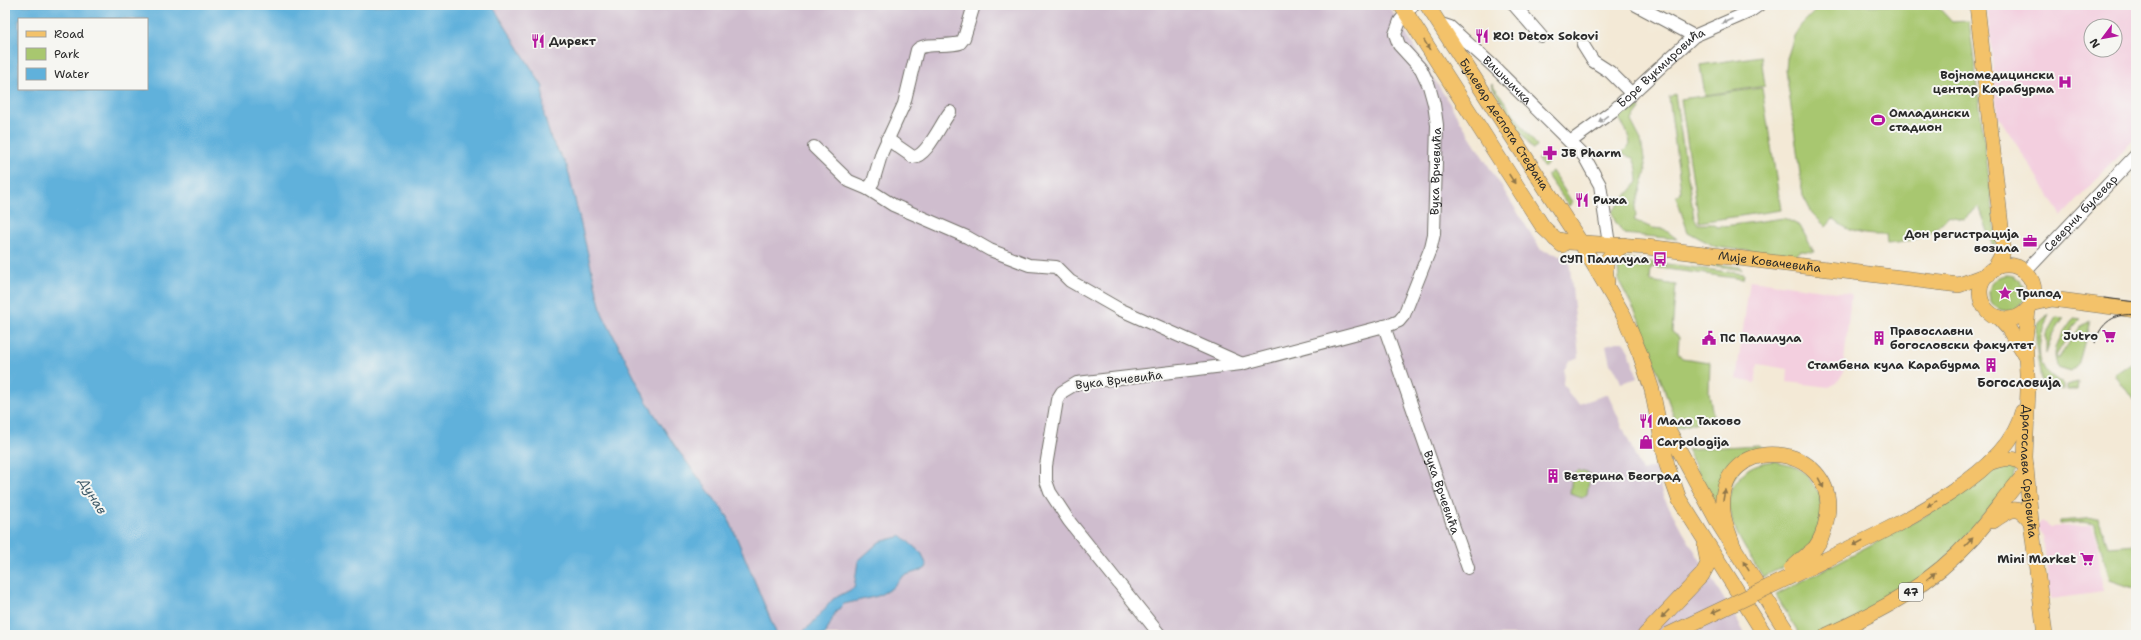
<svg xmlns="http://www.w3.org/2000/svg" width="2141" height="640" viewBox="0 0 2141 640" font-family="'Shantell Sans',sans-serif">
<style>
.built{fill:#f3cfdf;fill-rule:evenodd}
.industrial{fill:#cfbdce}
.green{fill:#a8c76f;stroke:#6a794d}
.water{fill:#60b1db;stroke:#466e83;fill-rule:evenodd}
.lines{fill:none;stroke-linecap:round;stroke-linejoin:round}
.minor-casing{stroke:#716e67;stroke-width:14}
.major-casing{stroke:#716e67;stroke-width:16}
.minor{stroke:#fff;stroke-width:12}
.major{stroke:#f3c26a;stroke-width:15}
.tram{stroke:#2b2b2b;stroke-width:1}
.major-bridge-casing{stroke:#716e67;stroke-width:16;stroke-linecap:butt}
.major-bridge{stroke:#f3c26a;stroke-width:15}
.oneway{fill:#a0a0a0}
.oneway2{fill:#8f764a}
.labels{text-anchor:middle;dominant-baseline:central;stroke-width:4;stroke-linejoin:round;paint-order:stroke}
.shield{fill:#f6f6f2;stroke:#686867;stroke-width:1}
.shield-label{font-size:11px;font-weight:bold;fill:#2b2b2b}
.poi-label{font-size:12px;font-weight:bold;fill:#2b2b2b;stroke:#f6f6f2;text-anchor:start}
.street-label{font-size:12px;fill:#2b2b2b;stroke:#f6f6f2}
.neighbourhood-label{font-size:13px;font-weight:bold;fill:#2b2b2b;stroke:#f6f6f2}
.water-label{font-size:13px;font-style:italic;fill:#3e5a69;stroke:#f6f6f2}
</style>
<rect width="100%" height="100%" fill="#f6f6f2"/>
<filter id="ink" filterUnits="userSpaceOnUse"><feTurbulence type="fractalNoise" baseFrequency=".025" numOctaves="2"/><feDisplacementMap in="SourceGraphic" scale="8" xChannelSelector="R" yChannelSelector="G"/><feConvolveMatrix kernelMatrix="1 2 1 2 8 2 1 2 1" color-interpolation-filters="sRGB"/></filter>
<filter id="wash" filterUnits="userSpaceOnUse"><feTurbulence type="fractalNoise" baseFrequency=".012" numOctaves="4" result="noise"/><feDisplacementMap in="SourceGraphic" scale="16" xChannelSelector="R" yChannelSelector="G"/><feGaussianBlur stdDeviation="0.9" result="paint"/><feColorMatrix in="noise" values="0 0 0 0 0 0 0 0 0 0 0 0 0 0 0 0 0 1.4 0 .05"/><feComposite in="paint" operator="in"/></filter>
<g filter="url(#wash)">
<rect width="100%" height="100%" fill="#f3e9d6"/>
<path class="built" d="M1987 5H2136V137L2062 216 1997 114ZM2091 26H2115V50H2091Z
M1750 280 1851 294 1843 373 1837 383 1829 387 1787 382 1788 369 1758 364 1755 383 1736 379Z
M2042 521 2050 527 2091 525 2096 536 2103 592 2050 599 2043 536 2036 527Z"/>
<path class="industrial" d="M492 5H1388L1541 250 1569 258 1579 357 1569 361 1564 370 1563 384 1571 397 1579 404 1608 394 1642 471 1655 467 1663 496 1680 527 1746 635H825L835 613 844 604 878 596 892 588 903 576 925 569 927 566 922 554 902 536 879 542 859 561 854 588 833 599 811 625 798 635H777L728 517 677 449 648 404 602 313 567 166 551 139 544 115 543 87Z
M1617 342H1624L1627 346 1638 378 1621 383 1616 370 1610 364 1606 345Z"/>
<path class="green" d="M1821 5 1937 6 1952 22 1969 21 1997 241 1993 246 1979 206 1964 219 1948 216C1932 236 1912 242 1887 244L1886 235C1863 235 1852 234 1833 219L1826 227 1812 213 1803 196 1786 70 1787 59 1794 36 1801 25Z
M1761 56 1765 86 1705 95 1700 65Z
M1492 84 1537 146 1536 148 1532 149 1491 85Z
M1762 88 1781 210 1699 222 1681 99Z
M1632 94 1640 109 1631 121 1641 140 1646 171 1635 209 1636 216 1634 220 1652 228 1664 229 1677 239 1624 234 1615 221 1612 212 1638 182 1637 169 1633 158 1621 154 1630 145 1629 135 1614 110Z
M1675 94 1694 217 1698 224H1712L1717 227 1784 218 1800 226 1814 252 1800 251 1795 257 1716 247 1688 232 1676 197 1681 191 1669 97Z
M1542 155 1548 163 1545 167H1543L1538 159Z
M1552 171 1572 202 1569 206 1548 177V174Z
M1628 259 1744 274 1743 279 1651 267 1650 281 1676 285 1672 332 1679 337 1678 353 1682 358 1710 362 1709 392 1713 417 1678 428 1640 321 1619 281 1618 267 1622 261Z
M1690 260 1740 267 1742 270 1690 262Z
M1989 293a18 18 0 1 1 36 0a18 18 0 1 1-36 0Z
M2049 315C2036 340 2032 374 2064 384V390L2042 389C2041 376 2033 336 2037 326 2040 321 2044 318 2049 315Z
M2056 317 2064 318 2052 336 2046 354V334Z
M2074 318 2081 319 2073 327 2056 356 2058 359 2080 327 2090 321 2081 355 2078 365 2071 371 2058 367C2049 348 2063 334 2074 318Z
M2136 360V404L2115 374Z
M2078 382 2077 390H2067V385Z
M1759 445 1766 449 1745 458 1717 511 1687 449Z
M1774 461 1793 465 1807 475 1819 493 1823 515 1811 545 1785 566 1763 577C1750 555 1720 517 1731 490 1732 486 1736 483 1738 480 1747 466 1758 463 1774 461Z
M2005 465 2016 467 2014 479 1936 571 1828 635H1800L1776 595 1923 517 1989 473Z
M1577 470 1590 474 1587 494 1582 498 1570 494 1572 475Z
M2098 518 2108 546 2136 544V589L2110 580 2094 524 2082 522 2060 524V521Z
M2136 590V623L2131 615Z"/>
<path class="water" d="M5 5H492L543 87 544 115 551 139 567 166 602 313 648 404 677 449 728 517 777 635H5ZM19 19H147V89H19Z
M902 536 922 554 927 566 925 569 903 576 892 588 878 596 844 604 835 613 825 635H798L811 625 833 599 854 588 858 561 879 542Z"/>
</g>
<g filter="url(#ink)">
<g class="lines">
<defs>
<g id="minor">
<path d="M1514 5 1541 36"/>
<path d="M1636 5 1694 36"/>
<path id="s1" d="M1441 27 1444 25 1450 27 1492 65 1584 156 1600 185 1609 244"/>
<path d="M1583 45 1593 61 1610 72 1632 94"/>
<path d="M887 139 913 157C927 157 941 123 950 112"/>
<path id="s2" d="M1570 142 1614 110 1694 36 1749 12 1759 5"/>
<path d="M814 147 849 181 868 189 893 205 967 237 990 250 1029 265 1056 267 1070 281 1119 309 1240 363"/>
<path d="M868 189 873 182 882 152 904 104 917 50C924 42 948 47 960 43L964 38 974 5"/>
<path id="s3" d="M2025 272 2136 155"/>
<path id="s4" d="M1384 326 1468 568"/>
<path id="s5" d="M1160 635 1069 521 1050 492 1046 481V466L1057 400 1062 392 1077 383 1241 364 1392 324 1399 321 1404 315 1431 247 1434 234 1437 125 1434 104 1429 86 1421 69 1399 45 1395 34 1400 21 1413 5"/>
</g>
<g id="major">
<path d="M1401 5 1543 227 1562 245"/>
<path id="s6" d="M1427 5 1581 243 1624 316 1640 354 1652 390 1667 465 1679 499 1765 635"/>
<path d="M1977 5 2003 245 2002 255 1994 269"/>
<path id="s7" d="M1555 239 1569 242 1647 247 1959 285 1989 274"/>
<circle cx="2007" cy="292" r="27"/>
<path d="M1607 282C1603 261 1606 257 1624 245"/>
<path d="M2031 304 2052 299 2136 310"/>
<path id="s8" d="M2028 310 2025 339 2028 390 2025 457 2031 522 2045 635"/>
<path d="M1998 317 2008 328 2025 355"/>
<path d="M1669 431 1719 524 1789 635"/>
<path d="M1989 463C2003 458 2015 455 2026 467"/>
<path d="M1993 521C2008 511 2018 501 2031 522"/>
<path d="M1733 546C1730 535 1724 524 1723 511 1716 429 1840 441 1827 517 1825 529 1822 539 1815 548"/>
<path d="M1825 560C1880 533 2009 477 2022 412"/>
<path d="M1645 635 1702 575 1708 564 1705 546"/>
<path d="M1827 635C1882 611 1931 584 1972 539 1991 518 2007 494 2026 473"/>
</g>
</defs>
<use href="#minor" class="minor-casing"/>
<use href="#major" class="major-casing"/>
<use href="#minor" class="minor"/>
<use href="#major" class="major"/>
<path class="tram" d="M2104 298 2136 302
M2095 343C2100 323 2115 312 2136 315"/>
<defs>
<path id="major-bridge" d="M1791 569 1815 548
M1668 635 1825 560"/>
</defs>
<use href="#major-bridge" class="major-bridge-casing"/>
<use href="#major-bridge" class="major-bridge"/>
</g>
<defs><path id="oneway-solid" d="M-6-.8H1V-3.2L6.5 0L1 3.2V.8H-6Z"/></defs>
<g class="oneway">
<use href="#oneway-solid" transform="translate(1727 21) rotate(157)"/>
<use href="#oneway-solid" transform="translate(1603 119) rotate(144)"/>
</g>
<g class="oneway2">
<use href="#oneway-solid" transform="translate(1427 45) rotate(58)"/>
<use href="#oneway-solid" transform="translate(1512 179) rotate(57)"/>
<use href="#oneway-solid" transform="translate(1821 483) rotate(62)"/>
<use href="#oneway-solid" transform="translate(1724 495) rotate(-80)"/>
<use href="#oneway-solid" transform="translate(1932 504) rotate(149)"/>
<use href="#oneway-solid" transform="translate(1969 542) rotate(-46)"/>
<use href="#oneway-solid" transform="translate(1858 543) rotate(153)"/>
<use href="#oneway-solid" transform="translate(1746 566) rotate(-122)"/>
<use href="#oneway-solid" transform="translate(1931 576) rotate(-40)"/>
<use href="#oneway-solid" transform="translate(1716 611) rotate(155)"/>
<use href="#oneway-solid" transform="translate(1665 614) rotate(134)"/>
</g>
</g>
<defs>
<symbol id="restaurant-bare" viewBox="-9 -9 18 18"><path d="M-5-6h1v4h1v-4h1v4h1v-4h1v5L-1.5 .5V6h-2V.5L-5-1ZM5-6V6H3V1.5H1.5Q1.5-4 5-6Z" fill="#b5179e" stroke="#f6f6f2" stroke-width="2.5" paint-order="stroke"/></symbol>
<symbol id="hospital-bare" viewBox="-9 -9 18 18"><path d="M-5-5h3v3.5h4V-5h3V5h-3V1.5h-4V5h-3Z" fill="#b5179e" stroke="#f6f6f2" stroke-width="2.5" paint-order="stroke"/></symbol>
<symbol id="stadium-bare" viewBox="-9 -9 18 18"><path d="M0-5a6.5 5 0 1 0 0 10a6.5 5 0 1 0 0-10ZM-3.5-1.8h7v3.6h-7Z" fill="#b5179e" stroke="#f6f6f2" stroke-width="2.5" paint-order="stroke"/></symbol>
<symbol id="pharmacy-bare" viewBox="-9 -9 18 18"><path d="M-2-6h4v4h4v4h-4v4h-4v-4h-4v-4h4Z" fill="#b5179e" stroke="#f6f6f2" stroke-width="2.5" paint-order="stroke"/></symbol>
<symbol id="office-bare" viewBox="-9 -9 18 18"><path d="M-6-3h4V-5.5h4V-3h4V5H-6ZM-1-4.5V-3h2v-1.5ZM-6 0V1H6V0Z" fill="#b5179e" stroke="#f6f6f2" stroke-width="2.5" paint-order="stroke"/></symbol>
<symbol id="bus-bare" viewBox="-9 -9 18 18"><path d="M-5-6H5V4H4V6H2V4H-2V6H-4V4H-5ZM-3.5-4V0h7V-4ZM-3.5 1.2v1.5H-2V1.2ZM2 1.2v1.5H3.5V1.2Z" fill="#b5179e" stroke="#f6f6f2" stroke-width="2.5" paint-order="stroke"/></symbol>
<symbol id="sight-bare" viewBox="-9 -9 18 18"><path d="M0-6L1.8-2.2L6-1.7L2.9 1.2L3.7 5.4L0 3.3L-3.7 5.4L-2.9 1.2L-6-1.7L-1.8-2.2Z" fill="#b5179e" stroke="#f6f6f2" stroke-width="2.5" paint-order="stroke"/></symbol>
<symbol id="supermarket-bare" viewBox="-9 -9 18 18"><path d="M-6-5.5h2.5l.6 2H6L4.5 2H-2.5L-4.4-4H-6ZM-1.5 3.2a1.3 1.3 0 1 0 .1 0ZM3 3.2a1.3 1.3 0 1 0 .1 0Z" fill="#b5179e" stroke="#f6f6f2" stroke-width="2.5" paint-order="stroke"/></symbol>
<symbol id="civic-bare" viewBox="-9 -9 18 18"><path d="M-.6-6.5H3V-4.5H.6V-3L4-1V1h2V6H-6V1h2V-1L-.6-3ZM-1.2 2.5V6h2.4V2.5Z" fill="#b5179e" stroke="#f6f6f2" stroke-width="2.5" paint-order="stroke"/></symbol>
<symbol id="building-bare" viewBox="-9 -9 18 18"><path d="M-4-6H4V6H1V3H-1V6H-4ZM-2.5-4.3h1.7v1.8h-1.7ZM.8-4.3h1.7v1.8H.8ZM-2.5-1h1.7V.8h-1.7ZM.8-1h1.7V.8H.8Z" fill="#b5179e" stroke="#f6f6f2" stroke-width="2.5" paint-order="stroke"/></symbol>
<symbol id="shop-bare" viewBox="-9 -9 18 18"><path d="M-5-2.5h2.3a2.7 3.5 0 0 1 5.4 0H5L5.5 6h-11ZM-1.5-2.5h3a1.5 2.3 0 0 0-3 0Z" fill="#b5179e" stroke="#f6f6f2" stroke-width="2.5" paint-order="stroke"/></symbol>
</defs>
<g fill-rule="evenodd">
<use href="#restaurant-bare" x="1472" y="26" width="20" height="20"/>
<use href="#restaurant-bare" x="528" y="31" width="20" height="20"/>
<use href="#hospital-bare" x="2055" y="72" width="20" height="20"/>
<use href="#stadium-bare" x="1868" y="110" width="20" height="20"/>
<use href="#pharmacy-bare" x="1540" y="143" width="20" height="20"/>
<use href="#restaurant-bare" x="1572" y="190" width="20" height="20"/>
<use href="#office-bare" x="2020" y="231" width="20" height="20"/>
<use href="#bus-bare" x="1650" y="249" width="20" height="20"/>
<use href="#sight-bare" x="1995" y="283" width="20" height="20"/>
<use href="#supermarket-bare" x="2099" y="326" width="20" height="20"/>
<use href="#civic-bare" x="1699" y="328" width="20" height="20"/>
<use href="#building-bare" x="1869" y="328" width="20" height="20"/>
<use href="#building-bare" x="1981" y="355" width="20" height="20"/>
<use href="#restaurant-bare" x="1636" y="411" width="20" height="20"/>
<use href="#shop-bare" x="1636" y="432" width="20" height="20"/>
<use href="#building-bare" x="1543" y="466" width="20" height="20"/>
<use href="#supermarket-bare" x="2077" y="549" width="20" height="20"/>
</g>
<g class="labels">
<rect class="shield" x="1899" y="583" width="24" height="18" rx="3"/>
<g class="shield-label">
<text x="1911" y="592">47</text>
</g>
<g class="poi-label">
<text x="1493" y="36">RO! Detox Sokovi</text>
<text x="549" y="41">Директ</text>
<text x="2054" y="75" text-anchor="end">Војномедицински<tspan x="2054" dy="14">центар Карабурма</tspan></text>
<text x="1889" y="113">Омладински<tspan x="1889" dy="14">стадион</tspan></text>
<text x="1561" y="153">JB Pharm</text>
<text x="1593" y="200">Рижа</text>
<text x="2019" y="234" text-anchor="end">Дон регистрација<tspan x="2019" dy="14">возила</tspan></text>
<text x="1649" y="259" text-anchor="end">СУП Палилула</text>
<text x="2016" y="293">Трипод</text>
<text x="1890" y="331">Православни<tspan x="1890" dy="14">богословски факултет</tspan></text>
<text x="2098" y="336" text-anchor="end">Jutro</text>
<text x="1720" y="338">ПС Палилула</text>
<text x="1980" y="365" text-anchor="end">Стамбена кула Карабурма</text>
<text x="1657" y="421">Мало Таково</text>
<text x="1657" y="442">Carpologija</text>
<text x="1564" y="476">Ветерина Београд</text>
<text x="2076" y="559" text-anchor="end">Mini Market</text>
</g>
<g class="street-label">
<text stroke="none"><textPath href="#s2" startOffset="118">Боре Вукмировића</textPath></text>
<text stroke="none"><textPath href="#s1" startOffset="88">Вишњичка</textPath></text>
<text stroke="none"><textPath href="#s6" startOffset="142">Булевар деспота Стефана</textPath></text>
<text stroke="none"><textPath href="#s5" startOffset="787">Вука Врчевића</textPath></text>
<text stroke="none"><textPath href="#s3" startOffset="81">Северни булевар</textPath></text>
<text stroke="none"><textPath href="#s7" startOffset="216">Мије Ковачевића</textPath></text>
<text transform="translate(1119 380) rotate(-7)">Вука Врчевића</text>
<text stroke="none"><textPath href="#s8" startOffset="162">Драгослава Срејовића</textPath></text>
<text stroke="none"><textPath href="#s4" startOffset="176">Вука Врчевића</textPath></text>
</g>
<g class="neighbourhood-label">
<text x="2019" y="382">Богословија</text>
</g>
<g class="water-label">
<text transform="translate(93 496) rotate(58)">Дунав</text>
</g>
</g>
<rect width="2141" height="640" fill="none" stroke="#f6f6f2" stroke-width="20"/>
<rect x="18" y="18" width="130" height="72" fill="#f6f6f2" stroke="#a5a5a2"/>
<rect x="26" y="31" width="20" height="6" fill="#f3c26a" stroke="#a5a5a2"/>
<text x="54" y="38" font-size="12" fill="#2b2b2b">Road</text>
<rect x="26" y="48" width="20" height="12" fill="#a8c76f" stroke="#a5a5a2"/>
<text x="54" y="58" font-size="12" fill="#2b2b2b">Park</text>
<rect x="26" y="68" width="20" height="12" fill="#60b1db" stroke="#a5a5a2"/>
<text x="54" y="78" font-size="12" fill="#2b2b2b">Water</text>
<g transform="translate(2103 38) rotate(238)"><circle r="19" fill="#f6f6f2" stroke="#a5a5a2"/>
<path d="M0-3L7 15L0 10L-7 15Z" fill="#b5179e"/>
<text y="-6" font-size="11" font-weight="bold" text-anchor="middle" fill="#2b2b2b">N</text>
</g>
</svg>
